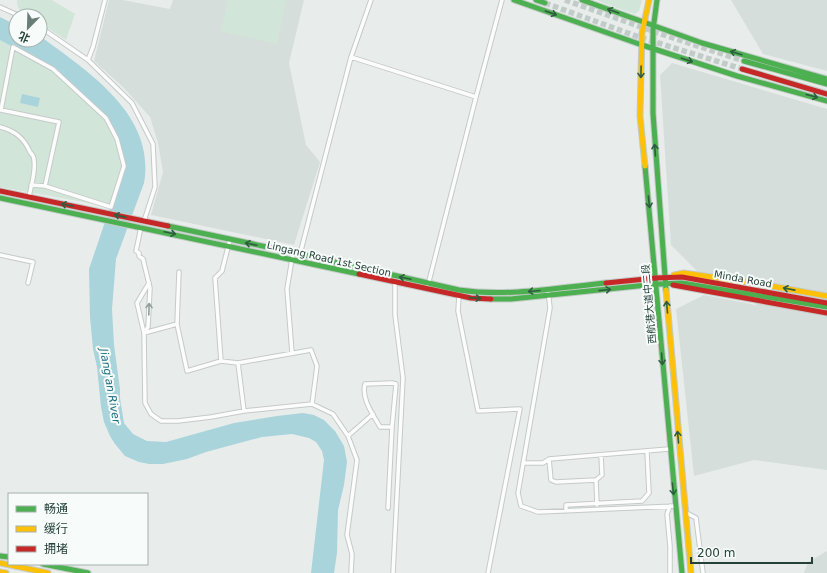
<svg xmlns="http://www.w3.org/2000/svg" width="827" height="573" viewBox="0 0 827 573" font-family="'DejaVu Sans','Noto Sans SC',sans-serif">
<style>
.built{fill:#d6dedb}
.green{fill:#d1e6d8}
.water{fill:#a9d4db}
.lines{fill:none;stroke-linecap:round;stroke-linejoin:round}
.primary-tunnel{stroke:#c1cbc8;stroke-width:5.5;stroke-dasharray:5.5 3;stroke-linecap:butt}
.street-casing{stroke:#c5cac8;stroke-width:5.5}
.fast-casing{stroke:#c3cbc8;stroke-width:7}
.slow-casing{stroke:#c3cbc8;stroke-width:7}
.jam-casing{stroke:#c3cbc8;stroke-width:7}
.street{stroke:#fcfcfc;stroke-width:3.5}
.fast{stroke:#4caf50;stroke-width:5}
.slow{stroke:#ffc107;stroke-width:5}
.jam{stroke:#c62828;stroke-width:5}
.oneway{stroke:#2e5d40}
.oneway2{stroke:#909f9b}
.labels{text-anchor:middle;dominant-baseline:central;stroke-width:4;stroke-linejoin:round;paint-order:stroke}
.street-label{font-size:10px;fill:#24423a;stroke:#f7fbf9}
.water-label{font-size:11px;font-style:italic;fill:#1c6f80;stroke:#f7fbf9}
</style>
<rect width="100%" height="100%" fill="#e8edeb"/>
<path class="built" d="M109 0H123L170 9 173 0H304L289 63 306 145 320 162 294 245 151 215 163 172 158 143 150 117 123 87 94 61Z
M731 0H827V71L763 54Z
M672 63 827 109V300L760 287V282L698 272 671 245 660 75Z
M704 295 756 305 758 296 827 311V470L754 460 694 476 676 309Z
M827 551V573H804L808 562Z"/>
<path class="green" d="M17 0H52L75 14 66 40 40 23V16C29 16 16 14 17 0Z
M228 0H286L277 44 221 31Z
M597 0H642L639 11 635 14 603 3Z
M0 40 53 69 106 118 117 139 124 166 111 207 0 187Z"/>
<path class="water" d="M0 17 16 25V40H40V37L44 39C90 73 156 116 144 183L116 259 112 309 114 345 120 389V398L124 423 133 434 147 441 166 442 234 423 277 416 303 413 314 415 324 420 335 431 344 446 347 462 344 485 338 510 337 553 334 573H311L324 460 322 451 316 442 309 438 292 434 262 437 206 452 187 459 163 464H149L139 462 125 456 115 444 110 436 104 422 101 407 97 367 93 349 90 317 89 269 124 166 117 139 106 118 53 69 0 40Z
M22 94 40 98 38 107 20 103Z"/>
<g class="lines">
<path class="primary-tunnel" d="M565 0 661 34 744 61
M545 3 636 36 742 69"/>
<defs>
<path id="street" d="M0 7 20 16
M40 27 88 60 132 103 153 144 155 187 144 221
M351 57 476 97
M88 60 93 47 105 0
M0 127C15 131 24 138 30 152 32 154 34 157 34 160 36 172 31 185 29 197
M31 185 45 186 111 207 124 166 117 139 106 118 53 69 13 47 1 110 59 122 45 186
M141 227 136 251 139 253V256L143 259 150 288 148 327 144 333
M300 254 351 57 371 0
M0 255 33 262 28 283
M179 272 177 324 187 371 221 361 238 363 311 350 317 366 312 404
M149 283 137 303 144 333 145 403 151 414 161 421H178L211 417 244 411 312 404 333 414 348 436 357 460 347 535 352 554 351 573
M428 285 476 97 502 0
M548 290 550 308 518 493 521 506 538 512 675 506
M459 296 458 311 478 411 520 409 488 573
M144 333 177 324
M292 353 287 289 293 253
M221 361 215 278 222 271 230 239
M238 363 244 411
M348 436 373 414
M549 459 551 480 556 482 596 480
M523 463H543L549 459 669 449
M597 505 596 480 602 475 601 455
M388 508 392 427H380C373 414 361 399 365 384L392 383 396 384 392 427
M566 511V505L642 501 649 493 647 452
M685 512 696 518 703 573
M393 573 403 378 395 315V283
M670 573V546L667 514 670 506"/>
<path id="fast" d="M514 0 642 45 737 76 827 101
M536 0 545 3
M582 0 702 43 827 79
M657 0 653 30V113L666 290
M744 61 827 84
M645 166 682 573
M0 198 359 274
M168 226 300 254 459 290C508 297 557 288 606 283
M491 299H511L657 284 682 283 827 307
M0 556 9 557
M43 564 88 573"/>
<path id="slow" d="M645 166 640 116 642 33 649 0
M674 275 684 273 760 284 827 296
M666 290 691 573
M0 563 48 573
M0 572 6 573"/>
<path id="jam" d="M742 69 827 94
M0 191 168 226
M359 274 471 298 491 299
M606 283 656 278 682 277 827 303
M673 285 827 313"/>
</defs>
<use href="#street" class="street-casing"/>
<use href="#fast" class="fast-casing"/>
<use href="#slow" class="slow-casing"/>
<use href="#jam" class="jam-casing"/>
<use href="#street" class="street"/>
<use href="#fast" class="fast"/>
<use href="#slow" class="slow"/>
<use href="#jam" class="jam"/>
</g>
<defs><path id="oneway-shaft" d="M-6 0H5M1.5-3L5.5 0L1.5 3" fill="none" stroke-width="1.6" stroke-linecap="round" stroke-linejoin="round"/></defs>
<g class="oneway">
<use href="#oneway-shaft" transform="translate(613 11) rotate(-160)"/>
<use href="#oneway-shaft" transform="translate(551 13) rotate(19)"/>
<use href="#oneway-shaft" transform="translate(736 53) rotate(-163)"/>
<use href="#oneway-shaft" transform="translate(687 60) rotate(18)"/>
<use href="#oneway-shaft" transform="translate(641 72) rotate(91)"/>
<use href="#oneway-shaft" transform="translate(812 96) rotate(15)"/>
<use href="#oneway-shaft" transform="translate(655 150) rotate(-94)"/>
<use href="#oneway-shaft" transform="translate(649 202) rotate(84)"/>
<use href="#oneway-shaft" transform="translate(67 205) rotate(-169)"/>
<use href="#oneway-shaft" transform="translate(120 216) rotate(-167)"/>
<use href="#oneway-shaft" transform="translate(170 233) rotate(12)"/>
<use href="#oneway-shaft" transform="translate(251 244) rotate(-168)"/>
<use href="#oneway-shaft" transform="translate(405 278) rotate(-168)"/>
<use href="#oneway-shaft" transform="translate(789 289) rotate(-169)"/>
<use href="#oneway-shaft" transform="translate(605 290) rotate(-6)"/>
<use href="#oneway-shaft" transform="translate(534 291) rotate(175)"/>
<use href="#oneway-shaft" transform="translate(475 298) rotate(5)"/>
<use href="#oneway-shaft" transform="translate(667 307) rotate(-95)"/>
<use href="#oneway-shaft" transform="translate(662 359) rotate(86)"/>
<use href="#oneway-shaft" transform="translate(678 437) rotate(-95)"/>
<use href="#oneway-shaft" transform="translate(673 489) rotate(84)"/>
</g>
<use class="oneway2" href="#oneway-shaft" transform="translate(149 309) rotate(-88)"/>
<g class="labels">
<g class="street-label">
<text transform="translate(329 259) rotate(13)">Lingang Road 1st Section</text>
<text transform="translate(743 279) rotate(10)">Minda Road</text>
<text transform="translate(649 304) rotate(-95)">西航港大道中二段</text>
</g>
<g class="water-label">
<text transform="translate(110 386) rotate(80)">Jiang'an River</text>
</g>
</g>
<rect x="8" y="493" width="140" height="72" fill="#f7fbf9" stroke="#a3b1ad"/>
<rect x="16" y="506" width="20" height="6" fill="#4caf50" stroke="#a3b1ad"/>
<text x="44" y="513" font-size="12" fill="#24423a">畅通</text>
<rect x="16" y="526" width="20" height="6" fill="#ffc107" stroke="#a3b1ad"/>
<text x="44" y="533" font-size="12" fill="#24423a">缓行</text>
<rect x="16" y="546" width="20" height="6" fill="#c62828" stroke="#a3b1ad"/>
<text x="44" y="553" font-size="12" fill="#24423a">拥堵</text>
<g transform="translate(28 28) rotate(203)"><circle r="19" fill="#f7fbf9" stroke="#a3b1ad"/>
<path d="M0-3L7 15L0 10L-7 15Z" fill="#697e78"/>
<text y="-6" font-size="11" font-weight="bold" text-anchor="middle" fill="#24423a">北</text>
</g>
<path d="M691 557v6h121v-6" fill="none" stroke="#24423a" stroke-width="2"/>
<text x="697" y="557" font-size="12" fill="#24423a" stroke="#f7fbf9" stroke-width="3" paint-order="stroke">200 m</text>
</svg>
